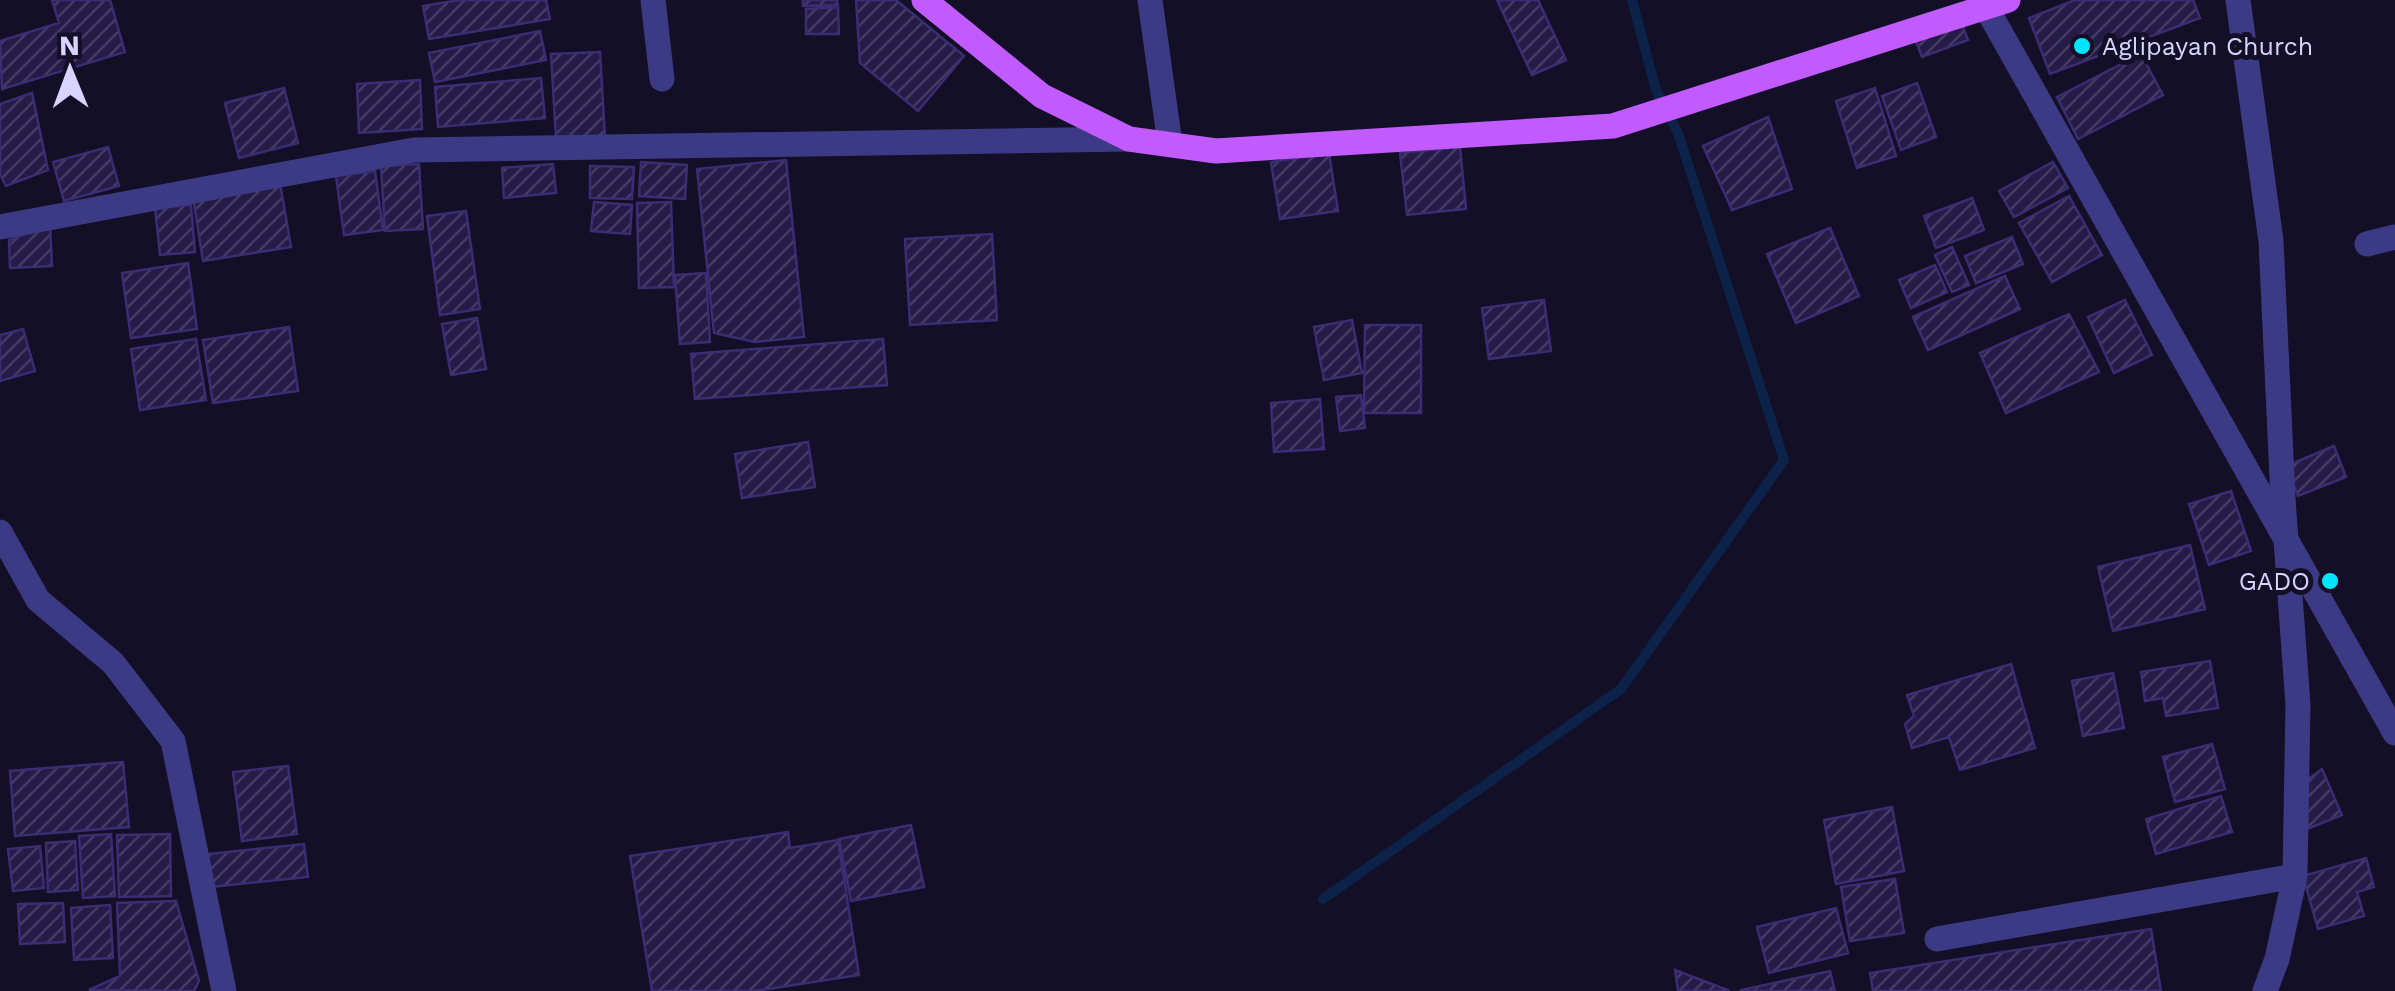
<svg xmlns="http://www.w3.org/2000/svg" width="2395" height="991" viewBox="0 0 2395 991" font-family="'Work Sans',sans-serif">
<style>
.lines{fill:none;stroke-linecap:round;stroke-linejoin:round}
.stream{stroke:#0c2248;stroke-width:10}
.building{fill:url(#building-hatch);stroke:#3b2d73;stroke-width:2.5}
.minor{stroke:#3d3a85;stroke-width:25}
.major{stroke:#c25bff;stroke-width:25}
.poi-dot{fill:#00e5ff;stroke:#130f26;stroke-width:4}
.labels{text-anchor:middle;dominant-baseline:central;stroke-width:10;stroke-linejoin:round;paint-order:stroke}
.poi-label{font-size:25px;fill:#d9d4ff;stroke:#130f26;text-anchor:start}
</style>
<defs>
<pattern id="building-hatch" width="6" height="6" patternUnits="userSpaceOnUse" patternTransform="scale(2.5)"><rect width="6" height="6" fill="#241b47"/><path d="M-1 1l2-2M0 6l6-6M5 7l2-2" fill="none" stroke="#433b63"/></pattern>
</defs>
<rect width="100%" height="100%" fill="#130f26"/>
<g class="lines">
<path class="stream" d="M1323 899 1621 689 1784 460 1678 133 1656 90 1632 0"/>
</g>
<path class="building" d="M52 0H110L125 52 2 89 0 41 59 23Z
M459 0H546L550 19 429 39 423 6Z
M803 0H837L838 5 803 6Z
M856 0H896L964 56 918 111 860 63Z
M1497 0H1538L1566 60 1532 75Z
M2075 0H2193L2200 18 2050 74 2029 18Z
M838 7 839 34H806V9Z
M1961 22 1968 40 1922 57 1915 39Z
M540 31 546 60 435 82 429 53Z
M600 52 605 137 556 139 551 54Z
M2141 54 2163 95 2078 139 2057 97Z
M541 78 545 118 438 127 435 87Z
M420 80 422 129 359 133 357 84Z
M1917 83 1936 137 1901 150 1882 96Z
M284 88 298 143 239 158 225 103Z
M1875 88 1896 156 1857 168 1836 101Z
M32 93 48 170 6 186 0 174V104Z
M1768 117 1792 189 1732 210 1703 146Z
M108 147 119 186 64 201 53 162Z
M1460 147 1466 209 1407 215 1400 153Z
M1329 153 1338 211 1280 219 1271 162Z
M786 160 804 337 755 342 714 333 697 169Z
M641 162 687 165 685 199 639 196Z
M2053 162 2068 188 2014 217 1999 191Z
M419 164 423 229 385 231 381 166Z
M553 164 556 193 504 198 502 168Z
M590 166 634 167 632 199 590 198Z
M375 171 383 230 344 235 336 176Z
M280 183 291 247 203 261 193 197Z
M2069 196 2102 255 2052 282 2019 223Z
M1972 198 1984 230 1936 248 1924 216Z
M594 202 632 205 630 234 591 231Z
M671 202 674 287 639 288 637 203Z
M191 205 195 252 160 255 155 208Z
M466 211 480 309 440 315 427 216Z
M50 225 52 266 10 268 9 240Z
M1830 228 1859 296 1796 323 1767 254Z
M992 234 997 320 910 325 905 239Z
M2012 237 2023 264 1976 283 1965 256Z
M1952 247 1969 285 1952 292 1935 255Z
M188 263 197 329 131 338 122 273Z
M1935 265 1947 292 1911 308 1899 280Z
M706 273 710 342 680 344 675 275Z
M2005 276 2020 309 1928 350 1913 317Z
M1544 300 1551 351 1489 359 1482 308Z
M2125 300 2152 355 2114 373 2088 317Z
M2069 314 2099 372 2006 413 1980 353Z
M477 318 486 369 451 375 442 324Z
M1352 320 1362 373 1324 380 1314 327Z
M1365 325H1421V413H1364Z
M289 327 298 391 213 403 203 340Z
M23 329 35 371 0 381V335Z
M196 339 206 400 140 410 131 349Z
M883 339 887 385 695 399 691 354Z
M1361 395 1365 428 1340 431 1336 397Z
M1320 399 1324 449 1274 452 1271 403Z
M808 442 815 487 742 498 735 454Z
M2334 446 2346 477 2298 496 2286 466Z
M2231 491 2251 551 2209 565 2189 504Z
M2190 545 2205 609 2113 631 2098 567Z
M2210 661 2218 708 2166 716 2163 698 2145 701 2141 672Z
M2011 664 2035 748 1960 770 1949 737 1912 748 1905 724 1914 716 1907 695Z
M2113 673 2124 728 2083 736 2072 681Z
M2212 744 2225 789 2175 802 2163 757Z
M123 762 129 827 15 836 10 771Z
M288 766 297 834 242 841 233 772Z
M2322 769 2342 815 2307 829 2299 786Z
M2221 796 2232 832 2156 854 2146 819Z
M1892 807 1904 871 1836 884 1824 820Z
M911 825 924 887 851 901 839 839Z
M788 832 790 848 838 840 859 975 755 991H652L630 856Z
M111 834 115 896 83 898 79 836Z
M170 834 171 896 119 897 117 835Z
M75 841 78 890 48 892 46 843Z
M304 844 308 877 211 887 208 854Z
M40 846 44 888 13 891 8 849Z
M2366 858 2374 887 2357 892 2364 916 2318 929 2303 876Z
M1895 879 1904 933 1850 941 1841 887Z
M176 901 199 981 194 991 89 990 120 976 117 903Z
M63 903 65 942 20 944 18 904Z
M110 905 113 958 74 960 71 908Z
M1836 908 1848 953 1769 973 1757 927Z
M2151 929 2161 991H1873L1870 973Z
M1675 970 1730 991H1678Z
M1830 971 1835 991H1741V990Z"/>
<g class="lines">
<path class="minor" d="M653 0 662 79
M1150 0 1170 144
M1982 0 2395 733
M2238 0 2271 241 2283 499 2298 705 2295 876 2277 959 2265 991
M0 227 414 150 1129 139
M2367 244 2395 237
M0 532 38 600 113 663 173 741 224 991
M1937 939 2295 876"/>
<path class="major" d="M924 0 1042 96 1129 139 1216 151 1613 126 2008 0"/>
</g>
<g class="poi-dot">
<circle cx="2082" cy="46" r="10"/>
<circle cx="2330" cy="581" r="10"/>
</g>
<g class="labels">
<g class="poi-label">
<text x="2102" y="46">Aglipayan Church</text>
<text x="2310" y="581" text-anchor="end">GADO</text>
</g>
</g>
<g transform="translate(70 70) rotate(359)" stroke="#130f26" stroke-width="8" paint-order="stroke">
<path d="M0-8L18 38L0 25L-18 38Z" fill="#d9d4ff"/>
<text y="-15" font-size="28" font-weight="bold" text-anchor="middle" fill="#d9d4ff">N</text>
</g>
</svg>
